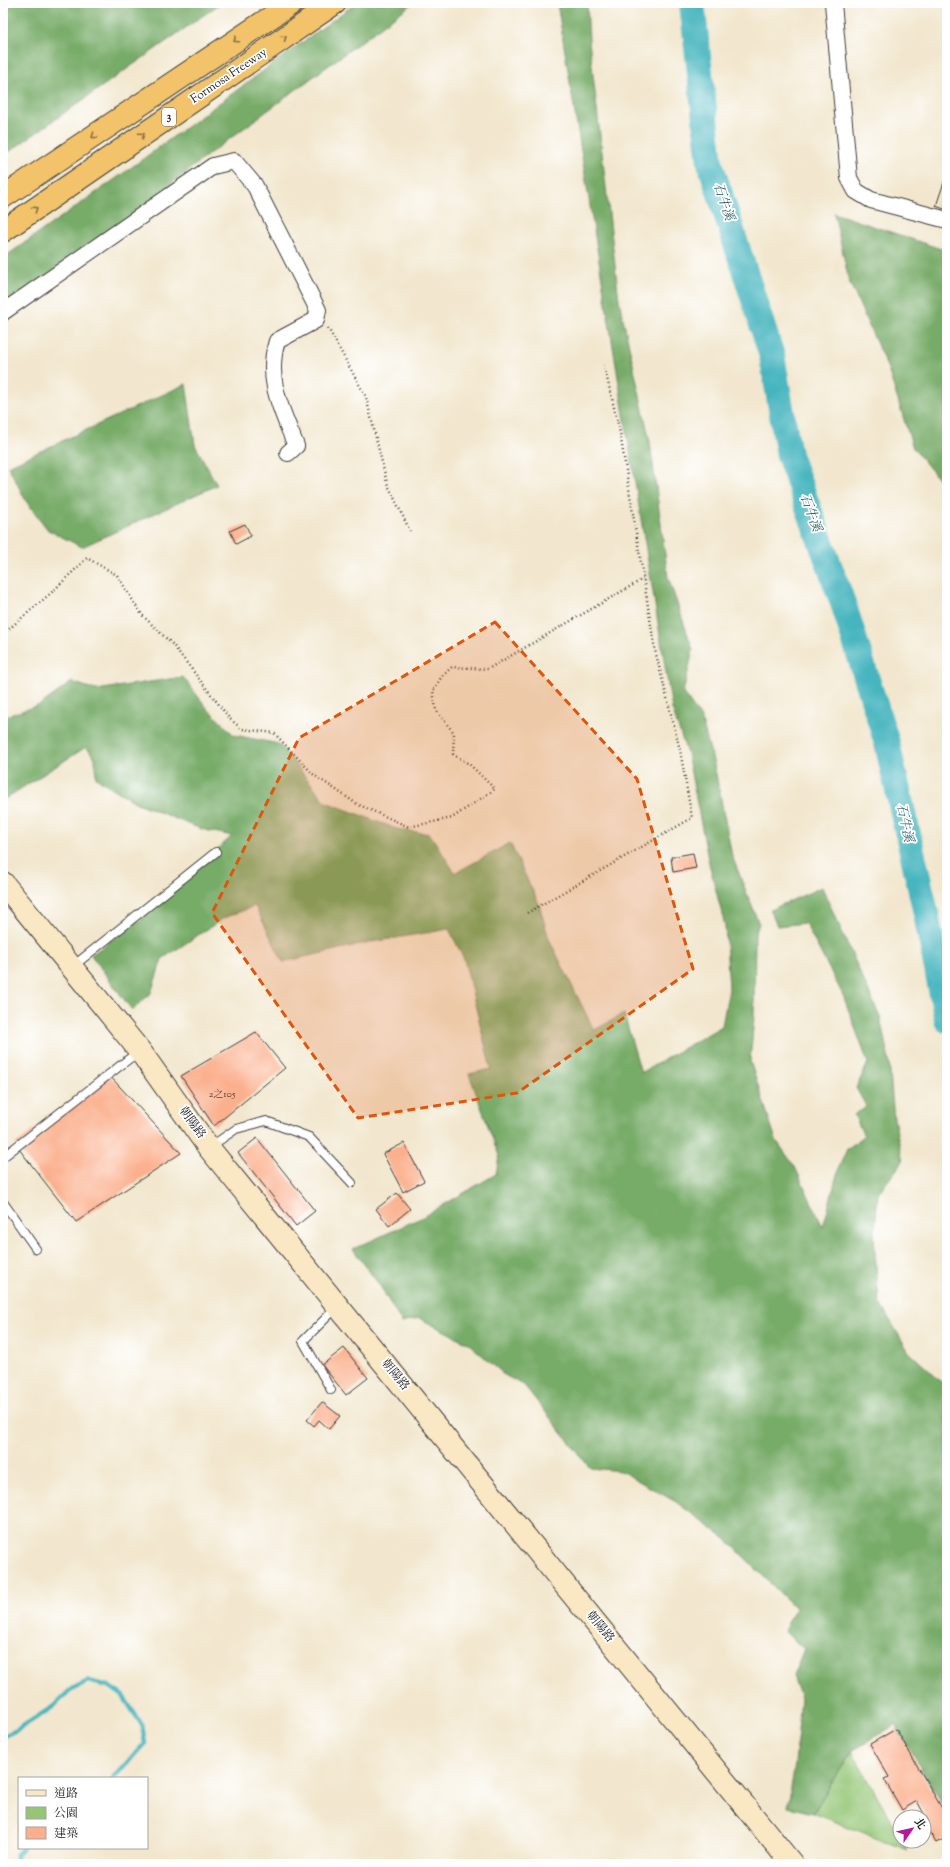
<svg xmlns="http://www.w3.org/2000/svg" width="950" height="1867" viewBox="0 0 950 1867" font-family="'Sorts Mill Goudy','Noto Serif TC',serif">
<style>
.green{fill:#94c676;stroke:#587149}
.forest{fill:#77ab67;stroke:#4a6442}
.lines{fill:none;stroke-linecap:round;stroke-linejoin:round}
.stream{stroke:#46b5bf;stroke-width:4.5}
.river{stroke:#46b5bf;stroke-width:26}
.building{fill:#fbaf8c}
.lane-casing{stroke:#3c3a37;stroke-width:10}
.street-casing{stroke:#3c3a37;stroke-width:18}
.secondary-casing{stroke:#3c3a37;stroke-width:24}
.highway-casing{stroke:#3c3a37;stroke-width:24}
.path{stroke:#3c3a37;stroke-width:2.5;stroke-dasharray:1 3;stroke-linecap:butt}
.lane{stroke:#fff;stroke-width:8}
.street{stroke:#fff;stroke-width:16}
.secondary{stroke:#fae7c3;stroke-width:22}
.highway{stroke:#f2c36a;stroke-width:22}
.oneway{stroke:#877043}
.marked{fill:#de560d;fill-opacity:0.2;stroke:#de560d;stroke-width:3;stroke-dasharray:8 5;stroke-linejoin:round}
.labels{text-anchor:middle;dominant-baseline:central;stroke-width:3.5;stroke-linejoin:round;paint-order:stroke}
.number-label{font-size:10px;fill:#544138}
.shield{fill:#fff;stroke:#606060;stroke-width:1}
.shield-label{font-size:11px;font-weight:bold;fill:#1c1c1c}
.street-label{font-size:12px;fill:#1c1c1c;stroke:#fff}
.water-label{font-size:13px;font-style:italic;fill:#2f6165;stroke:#fff}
</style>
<rect width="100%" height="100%" fill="#fff"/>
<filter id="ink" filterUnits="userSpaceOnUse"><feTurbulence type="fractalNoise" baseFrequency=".025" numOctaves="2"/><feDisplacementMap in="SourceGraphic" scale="8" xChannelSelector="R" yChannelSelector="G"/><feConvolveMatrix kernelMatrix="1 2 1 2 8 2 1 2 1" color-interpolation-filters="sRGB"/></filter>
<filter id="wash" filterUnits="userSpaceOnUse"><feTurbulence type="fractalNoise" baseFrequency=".012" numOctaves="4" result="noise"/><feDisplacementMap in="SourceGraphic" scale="16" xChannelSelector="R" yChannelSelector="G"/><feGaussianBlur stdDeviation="0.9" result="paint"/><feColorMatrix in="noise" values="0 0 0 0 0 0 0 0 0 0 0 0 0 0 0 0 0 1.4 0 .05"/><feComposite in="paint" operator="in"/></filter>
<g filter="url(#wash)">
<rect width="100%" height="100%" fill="#f2e7ce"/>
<path class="green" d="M852 1751 900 1836V1841H903L908 1850 813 1813Z"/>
<path class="forest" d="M3 3H221L3 156Z
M356 3H413L209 154 100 241 3 325V258L121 175Z
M557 3H587L589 40 619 300 650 442 668 577 693 650 683 693 701 718 714 764 732 856 759 924 755 934 754 1017 750 1061 776 1140 795 1167 823 1227 839 1167 847 1149 864 1136 854 1115 866 1106 856 1088 868 1063 843 995 805 923 777 926 770 910 822 887 880 1017 889 1061 894 1119 903 1161 878 1194 874 1238 879 1302 909 1352 947 1387V1812L895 1725 852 1751 813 1813 788 1807 795 1763 801 1699 793 1676 804 1649 784 1631 795 1608 725 1538 676 1502 621 1471 590 1468 524 1385 506 1376 468 1343 419 1318 402 1323 380 1286 353 1249 423 1217 496 1174 499 1156 469 1074 491 1069 464 959 449 929 366 943 283 962 255 906 224 918 162 959 151 993 132 1010 91 955 145 916 232 836 201 829 137 803 96 778 95 758 86 747 3 800V717L40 705 72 682 96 690 183 677 207 708 234 735 279 744 326 802 397 829 430 834 455 873 510 843 539 904 549 939 594 1030 624 1014 641 1073 722 1026 729 989 725 926 708 859 687 753 672 709Z
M834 213 947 251V489L913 448 888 369 849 281Z
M186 384 195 445 217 485 82 547 48 530 26 501 8 466Z"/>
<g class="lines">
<path class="stream" d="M3 1736 17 1730 54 1706 70 1690 88 1681 109 1686 123 1696 142 1725 145 1743 113 1778
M16 1864V1855L23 1848"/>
<path class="river" d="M692 3 710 163 772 356 789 455 844 606 887 743 924 904 947 1020"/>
</g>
<g id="blocks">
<path class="building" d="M947 173V210L936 206Z
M245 524 251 536 236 544 230 531Z
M693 853 696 868 673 872 671 857Z
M256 1032 285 1068 214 1126 181 1076Z
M108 1074 181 1153 76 1222 15 1144Z
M257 1138 315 1211 296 1226 238 1153Z
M404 1143 424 1181 403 1192 383 1154Z
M397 1193 410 1209 389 1226 376 1209Z
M344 1348 368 1378 346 1395 322 1365Z
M322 1402 340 1416 329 1429 319 1420 314 1426 307 1420Z
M896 1729 947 1817V1837L936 1843 924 1823 928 1821 917 1801 902 1810 884 1779 889 1777 870 1744Z"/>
</g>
</g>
<g filter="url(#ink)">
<use href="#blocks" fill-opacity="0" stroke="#3c3a37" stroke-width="1"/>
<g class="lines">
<defs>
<path id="lane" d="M72 967 216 852
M210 1147 236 1129 266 1121 309 1137 352 1183
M3 1157 139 1051
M3 1202 36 1249
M331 1390 303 1341 338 1306"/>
<path id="street" d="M833 3 849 178 856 191 871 200 947 220
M3 312 213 166 234 161 255 186 318 310 316 320 277 341C265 380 282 410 296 446L288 453"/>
<path id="secondary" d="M3 883 140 1051 209 1148 792 1864"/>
<path id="highway" d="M3 197 292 3
M3 231 335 3"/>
</defs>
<use href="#lane" class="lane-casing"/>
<use href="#street" class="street-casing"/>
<use href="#secondary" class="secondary-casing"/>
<use href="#highway" class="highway-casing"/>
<path class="path" d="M328 328 366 397 387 483 410 531
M3 634 51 593 87 558 117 575 142 615 173 645 230 719 242 729 274 733 314 775 357 804 409 827 452 818 495 789 469 764 453 754 454 733 436 710 433 691 442 676 452 667 488 669 643 579
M527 913 692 818 680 750 655 650 620 433 604 365"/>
<use href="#lane" class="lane"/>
<use href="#street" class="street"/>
<use href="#secondary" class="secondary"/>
<use href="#highway" class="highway"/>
</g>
<defs><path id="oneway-chevron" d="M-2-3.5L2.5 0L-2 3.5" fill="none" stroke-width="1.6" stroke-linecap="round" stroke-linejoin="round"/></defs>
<g class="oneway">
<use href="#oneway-chevron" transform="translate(284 38) rotate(-34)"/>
<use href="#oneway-chevron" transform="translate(236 40) rotate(146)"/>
<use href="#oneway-chevron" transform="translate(142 135) rotate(-34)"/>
<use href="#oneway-chevron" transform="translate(94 136) rotate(146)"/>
<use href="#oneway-chevron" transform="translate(35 209) rotate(-34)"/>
</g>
</g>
<path class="marked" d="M495 622 637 779 693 969 517 1093 358 1118 212 913 299 738Z"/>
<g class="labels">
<g class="number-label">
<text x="222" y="1094">2之105</text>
</g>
<rect class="shield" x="162" y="108" width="14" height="18" rx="3"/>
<g class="shield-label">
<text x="169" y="117">3</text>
</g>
<g class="street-label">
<text transform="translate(229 76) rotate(-34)">Formosa Freeway</text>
<text transform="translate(192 1123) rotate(54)">朝陽路</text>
<text transform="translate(395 1375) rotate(51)">朝陽路</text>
<text transform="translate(600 1627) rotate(51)">朝陽路</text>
</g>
<g class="water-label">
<text transform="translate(723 202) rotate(72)">石牛溪</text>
<text transform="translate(810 513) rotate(70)">石牛溪</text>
<text transform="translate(904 823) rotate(78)">石牛溪</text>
</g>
</g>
<rect width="950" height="1867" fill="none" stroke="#fff" stroke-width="16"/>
<rect x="18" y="1777" width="130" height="72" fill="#ffffff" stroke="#a4a4a4"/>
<rect x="26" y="1790" width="20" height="6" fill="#fae7c3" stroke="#a4a4a4"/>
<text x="54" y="1797" font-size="12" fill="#1c1c1c">道路</text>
<rect x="26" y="1807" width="20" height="12" fill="#94c676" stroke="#a4a4a4"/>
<text x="54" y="1817" font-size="12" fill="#1c1c1c">公園</text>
<rect x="26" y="1827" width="20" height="12" fill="#fbaf8c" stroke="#a4a4a4"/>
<text x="54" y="1837" font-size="12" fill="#1c1c1c">建築</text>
<g transform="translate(912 1829) rotate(56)"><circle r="19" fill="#ffffff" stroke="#a4a4a4"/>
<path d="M0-3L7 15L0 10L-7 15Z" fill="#b5179e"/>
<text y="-6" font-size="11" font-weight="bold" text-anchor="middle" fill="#1c1c1c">北</text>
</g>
</svg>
